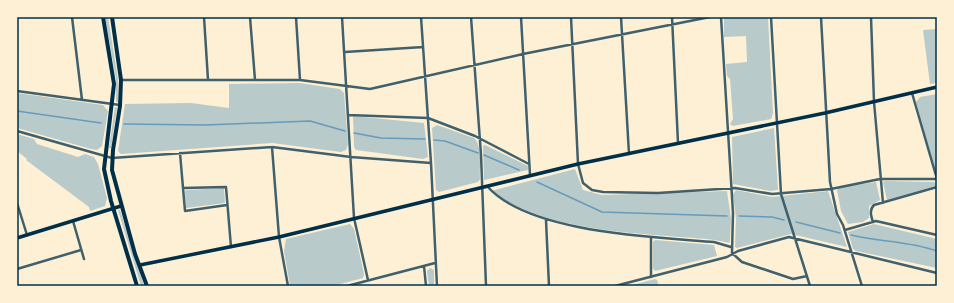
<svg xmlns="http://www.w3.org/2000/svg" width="954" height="303" viewBox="0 0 954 303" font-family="'PT Sans',sans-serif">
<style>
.green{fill:#b9caca}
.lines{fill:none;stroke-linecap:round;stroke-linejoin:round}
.stream{stroke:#669bbc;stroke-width:1.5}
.minor{stroke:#3f606c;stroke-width:2.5}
.secondary{stroke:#003049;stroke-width:3.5}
.trunk{stroke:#003049;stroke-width:4}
.neatline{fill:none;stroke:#003049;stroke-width:1.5}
</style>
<rect width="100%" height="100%" fill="#fdf0d5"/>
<path class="green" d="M105 17H108L118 79V102H116V79Z
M724 17H768L773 113 771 119 733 126 730 124 733 119 730 79 727 76 726 64 747 62 746 36 724 37Z
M937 29V83L930 84 923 30Z
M299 83 340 89 344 93 348 144 346 150 341 152 272 143 121 154 118 151 125 104 191 103 229 108V84Z
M17 93 103 105 108 111 102 146 97 150 91 149 17 128Z
M937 94V177L916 102 920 97Z
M115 107 117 108 111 148H109Z
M353 116 424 123 428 157 423 159 356 150 354 147Z
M437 125 474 138C483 146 479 168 480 179L478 182 439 192 436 190 432 128Z
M774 128 778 190 770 191 733 184 732 137Z
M17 134 34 139 37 144 78 157 85 154 94 157 98 164 107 198 105 206 90 211 89 207 26 160 27 159 17 151Z
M485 145 528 166V170L484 180 483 146Z
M575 169 583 190 602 195 727 191 731 219 730 241 729 243C710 238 688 238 668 236 611 232 538 226 491 191Z
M885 181 934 182 936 184 935 186 887 200 883 182Z
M876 182 880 200 869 206V218L863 222 848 224 841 211 837 190 841 187Z
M224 188 225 203 186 208 185 191 187 190Z
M736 190 772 197 828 191 847 247 791 234 737 248 735 247 736 218 733 194Z
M118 210H120L144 286H141Z
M350 224 354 229 364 274 363 278 333 286H290L284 251 286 239Z
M874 224 937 239V268L856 251 853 249 848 232Z
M655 240 714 245 717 256 655 271 653 268V242Z
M430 268 434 270V286H429L427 271Z
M655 279 657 280 659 286H629Z"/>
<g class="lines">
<path class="stream" d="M17 111 101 123
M124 124 205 125 310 121 345 131
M354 133 381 138 425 139
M434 140 445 141 478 153
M484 155 519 170
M537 182 602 212 727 216
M739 216 772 217 784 220
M796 222 840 233
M851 235C880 242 909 241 937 251"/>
<path class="minor" d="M72 17 82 100
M204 17 208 80
M250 17 255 80
M296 17 300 80
M342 17 354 218 368 280
M421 17 431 163 437 286
M471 17 481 155 486 286
M521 17 530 175
M571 17 578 164 583 183 592 190 603 192 658 193 735 188 772 194 831 189 880 179H937L912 93
M621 17 629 154
M672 17 678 143
M721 17 733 213 732 253 742 262 793 279 807 276
M771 17 781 194 810 286
M821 17 830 182 837 214 843 225 862 286
M871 17 874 102 883 203
M345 52 423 47
M121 80H300L370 89 523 54 710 17
M17 91 120 105
M348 115 428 118 475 136 529 164
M17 131 112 158 272 147 351 157 431 163
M272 147 279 237 288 286
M180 153 185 211 227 205
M487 186C528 233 654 237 714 242L731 247
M183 188 226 187 231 247
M17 203 27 235
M546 220 549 286
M73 221 84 259
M873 222C871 216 869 210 874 205L937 187
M845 230 876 221 937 235
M651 237V277
M424 266 426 286
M17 269 81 250
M347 286 435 263
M615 286 727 257 738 251 789 237 937 273"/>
<path class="secondary" d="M17 238 121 206
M140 265 279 237 578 164 825 113 937 87"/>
<path class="trunk" d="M103 17 114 84 104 169 111 201 137 286
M112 17 121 80 120 106 113 150 112 170 135 254 147 286"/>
</g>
<rect width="954" height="303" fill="none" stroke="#fdf0d5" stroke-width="36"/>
<rect x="18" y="18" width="918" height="267" class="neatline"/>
</svg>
